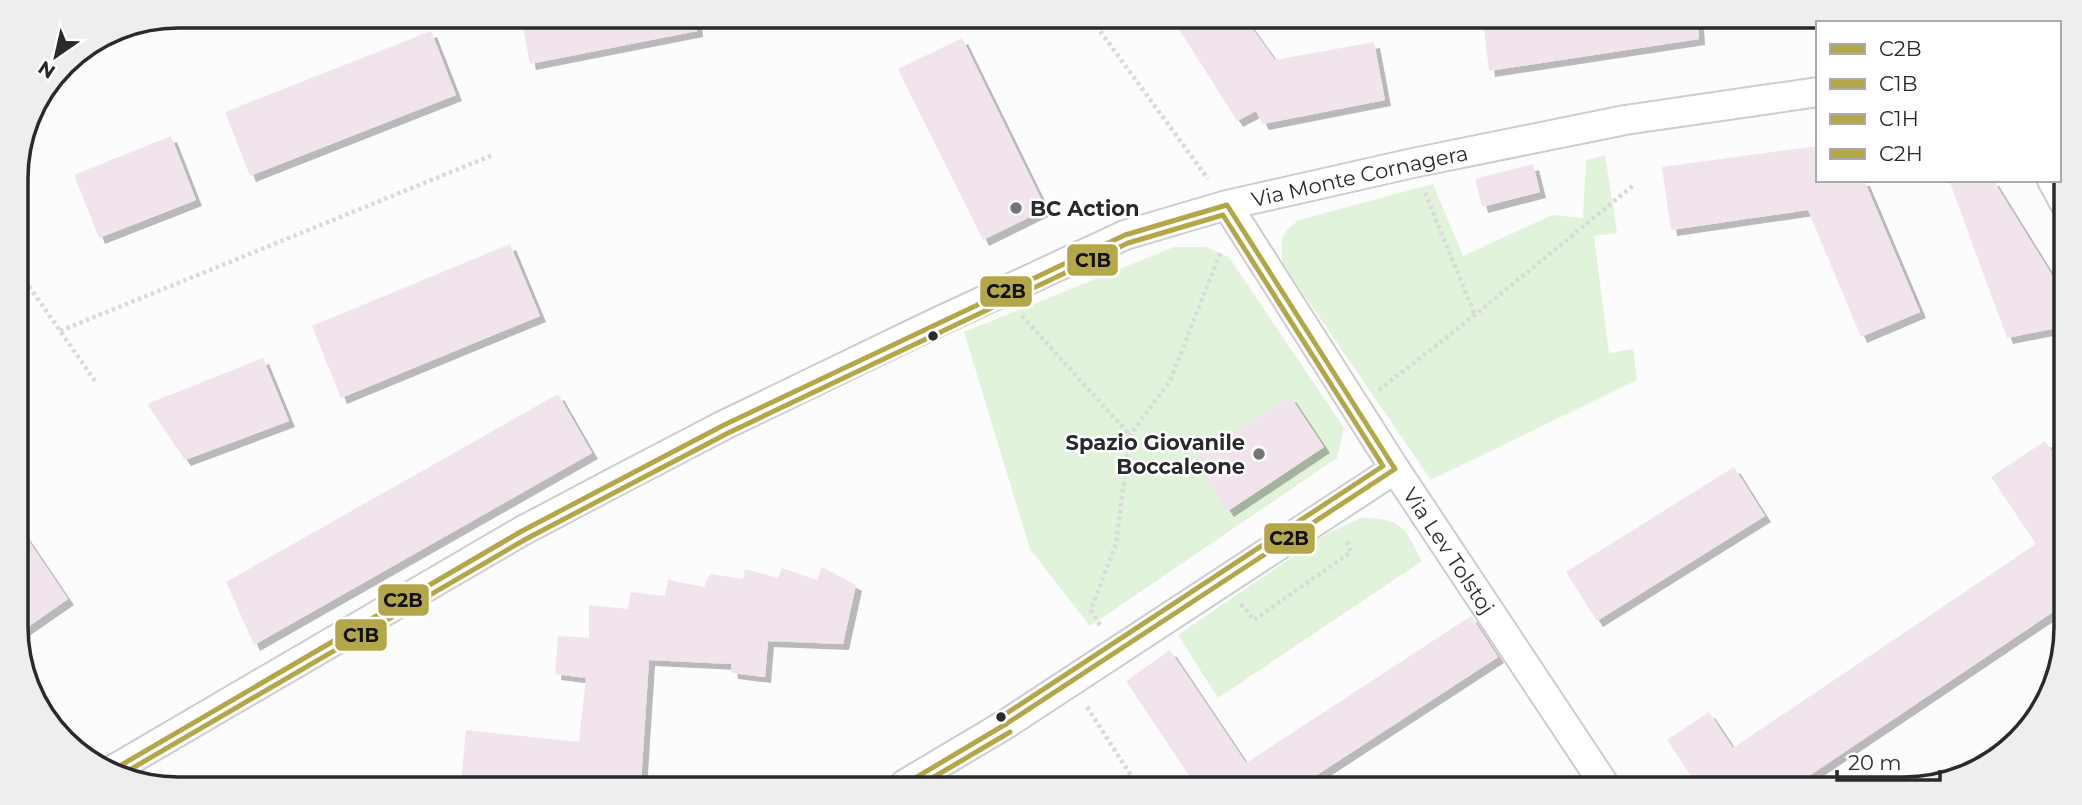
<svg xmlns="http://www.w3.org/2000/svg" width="2082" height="805" viewBox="0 0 2082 805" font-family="Montserrat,sans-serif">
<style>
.green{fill:#e1f3da}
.building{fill:#f2e4ed;filter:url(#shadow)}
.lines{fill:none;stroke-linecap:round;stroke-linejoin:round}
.street-casing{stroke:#cdcdcf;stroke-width:32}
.path{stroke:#dadadb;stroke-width:4.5;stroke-dasharray:3.5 3.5;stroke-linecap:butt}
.street{stroke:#fff;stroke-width:28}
.bus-1-casing{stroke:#fff;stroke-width:10}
.bus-2-casing{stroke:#fff;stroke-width:10}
.bus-3-casing{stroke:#fff;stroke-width:10}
.bus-4-casing{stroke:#fff;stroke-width:10}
.bus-1{stroke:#b4a749;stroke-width:5}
.bus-2{stroke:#b4a749;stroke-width:5}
.bus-3{stroke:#b4a749;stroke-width:5}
.bus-4{stroke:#b4a749;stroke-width:5}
.poi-dot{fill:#747476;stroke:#fff;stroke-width:2.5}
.bus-dot{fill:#2a2a2e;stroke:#fff;stroke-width:2.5}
.labels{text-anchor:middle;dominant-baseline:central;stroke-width:5;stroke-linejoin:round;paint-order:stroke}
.street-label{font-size:21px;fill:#2a2a2e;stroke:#fff}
.poi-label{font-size:21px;font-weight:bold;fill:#2a2a2e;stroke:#fff;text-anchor:start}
.rim{fill:none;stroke:#2a2a2e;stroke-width:3.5}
.line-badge{stroke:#fff;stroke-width:2.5}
.pale-badge-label{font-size:19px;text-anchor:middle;font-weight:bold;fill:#111}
</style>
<defs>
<filter id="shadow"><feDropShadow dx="6" dy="6" stdDeviation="0" flood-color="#0004"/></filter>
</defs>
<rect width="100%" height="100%" fill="#fcfcfc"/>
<path class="green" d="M1605 155 1617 233 1594 236 1609 353 1633 349 1637 380 1431 480 1283 264C1279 241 1280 234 1299 220L1433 184 1463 256 1552 215 1583 218 1586 160Z
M1174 247H1206L1229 257 1344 428 1337 458 1090 626 1030 549 964 332Z
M1361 518C1402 518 1404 527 1422 561L1218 698 1178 635 1326 534Z"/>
<path class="building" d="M521 17 696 18 697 31 530 64Z
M1174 21H1247L1275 60 1374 42 1385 100 1263 124 1256 111 1237 121Z
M1483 22 1698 23 1699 39 1489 71Z
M431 31 456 95 250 176 225 112Z
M962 38 1046 209 983 240 898 69Z
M171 136 196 200 99 238 74 175Z
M1818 146V180H1864L1920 312 1861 337 1808 210 1671 230 1662 167Z
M1533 164 1540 192 1482 207 1475 179Z
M1949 180H1993L2063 293 2062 327 2007 338Z
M510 244 540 316 341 398 312 326Z
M263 358 289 421 185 460 147 404Z
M558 394 592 453 254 645 226 582Z
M1290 396 1324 447 1228 511 1194 460Z
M2045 441 2061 464 2059 608 1791 788H1699L1667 740 1709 712 1733 748 2036 544 1991 477Z
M1734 467 1765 516 1597 621 1566 572Z
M18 525 68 599 19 633Z
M822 567 856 585 843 644 768 641 765 677 732 673 731 664 649 660 641 783 461 782 466 730 579 742 586 678 555 674 558 636 589 638V605L628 609 631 592 665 596 668 580 704 587 710 574 743 579 745 569 778 578 782 568 817 580Z
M1471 616 1498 657 1300 786H1196L1126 681 1170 650 1246 763Z"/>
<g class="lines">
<defs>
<g id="street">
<path d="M2052 180 2064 202"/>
<path id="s1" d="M1227 205 1395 469 1606 787"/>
<path id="s2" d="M111 771 522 531 630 474 724 425 929 326 1125 235 1227 205 1413 163 1625 120 1818 92"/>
<path d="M905 784 1006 724 1395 469"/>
</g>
</defs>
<use href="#street" class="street-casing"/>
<path class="path" d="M1092 20 1208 179
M1425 193 1475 315
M17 269 95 381
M1022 316 1130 435
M60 331 493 155
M1379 390 1475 315 1635 184
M1241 604 1254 620 1351 552 1346 539
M1100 625 1091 610 1116 544 1130 435 1170 381 1221 251
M1087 707 1137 785"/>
<use href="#street" class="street"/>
<defs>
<path id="bus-1" d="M111 771 522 531 724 425 1125 235 1227 205 1395 469 1006 724"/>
<path id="bus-2" d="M119 776 526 539 728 433 1128 243 1223 215 1383 466 1001 717"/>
<path id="bus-3" d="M905 784 1006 724"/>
<path id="bus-4" d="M922 784 1010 732"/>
</defs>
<use href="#bus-1" class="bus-1-casing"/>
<use href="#bus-2" class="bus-2-casing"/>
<use href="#bus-3" class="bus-3-casing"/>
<use href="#bus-4" class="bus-4-casing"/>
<use href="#bus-1" class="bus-1"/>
<use href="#bus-2" class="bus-2"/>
<use href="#bus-3" class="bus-3"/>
<use href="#bus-4" class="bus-4"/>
</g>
<g class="poi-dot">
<circle cx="1016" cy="208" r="7"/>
<circle cx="1259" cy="454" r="7"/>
</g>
<g class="bus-dot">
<circle cx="933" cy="336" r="6"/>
<circle cx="1001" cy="717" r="6"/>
</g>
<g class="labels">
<g class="street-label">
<text stroke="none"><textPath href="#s2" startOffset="1390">Via Monte Cornagera</textPath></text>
<text stroke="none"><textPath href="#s1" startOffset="411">Via Lev Tolstoj</textPath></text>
</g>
<g class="poi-label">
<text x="1030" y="208">BC Action</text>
<text x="1245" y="442" text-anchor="end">Spazio Giovanile<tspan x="1245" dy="24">Boccaleone</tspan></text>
</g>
</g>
<path d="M0 0H2082V805H0ZM178 28H1904A150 150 0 0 1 2054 178V627A150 150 0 0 1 1904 777H178A150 150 0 0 1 28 627V178A150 150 0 0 1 178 28Z" fill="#eee" fill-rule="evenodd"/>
<path class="rim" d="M178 28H1904A150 150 0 0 1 2054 178V627A150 150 0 0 1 1904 777H178A150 150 0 0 1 28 627V178A150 150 0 0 1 178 28Z"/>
<g class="line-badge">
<rect x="1066" y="243" width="53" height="34" rx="7" fill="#b4a749"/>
<rect x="979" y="275" width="54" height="33" rx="7" fill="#b4a749"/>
<rect x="1263" y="522" width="53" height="33" rx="7" fill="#b4a749"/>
<rect x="377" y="583" width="53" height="34" rx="7" fill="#b4a749"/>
<rect x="334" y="618" width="54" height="34" rx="7" fill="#b4a749"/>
</g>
<g class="pale-badge-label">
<text x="1093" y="267">C1B</text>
<text x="1006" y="298">C2B</text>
<text x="1289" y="545">C2B</text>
<text x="403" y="607">C2B</text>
<text x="361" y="642">C1B</text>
</g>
<rect x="1816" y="21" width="245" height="161" fill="#ffffff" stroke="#aaaaab" stroke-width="2"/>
<rect x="1830" y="44" width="35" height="10" fill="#b4a749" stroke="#aaaaab" stroke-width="2"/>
<text x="1879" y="56" font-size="21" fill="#2a2a2e">C2B</text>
<rect x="1830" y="79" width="35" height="10" fill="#b4a749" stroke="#aaaaab" stroke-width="2"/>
<text x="1879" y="91" font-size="21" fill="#2a2a2e">C1B</text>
<rect x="1830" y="114" width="35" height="10" fill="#b4a749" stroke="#aaaaab" stroke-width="2"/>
<text x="1879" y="126" font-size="21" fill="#2a2a2e">C1H</text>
<rect x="1830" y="149" width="35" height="10" fill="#b4a749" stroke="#aaaaab" stroke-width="2"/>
<text x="1879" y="161" font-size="21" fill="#2a2a2e">C2H</text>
<g transform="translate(56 56) rotate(214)" stroke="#ffffff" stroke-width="5" paint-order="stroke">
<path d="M0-5L12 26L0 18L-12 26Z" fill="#2a2a2e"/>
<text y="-10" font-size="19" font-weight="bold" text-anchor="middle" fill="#2a2a2e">N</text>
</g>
<path d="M1837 770v10h103v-10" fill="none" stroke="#2a2a2e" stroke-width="3.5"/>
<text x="1848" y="770" font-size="21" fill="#2a2a2e" stroke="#ffffff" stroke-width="5" paint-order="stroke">20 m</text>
</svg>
